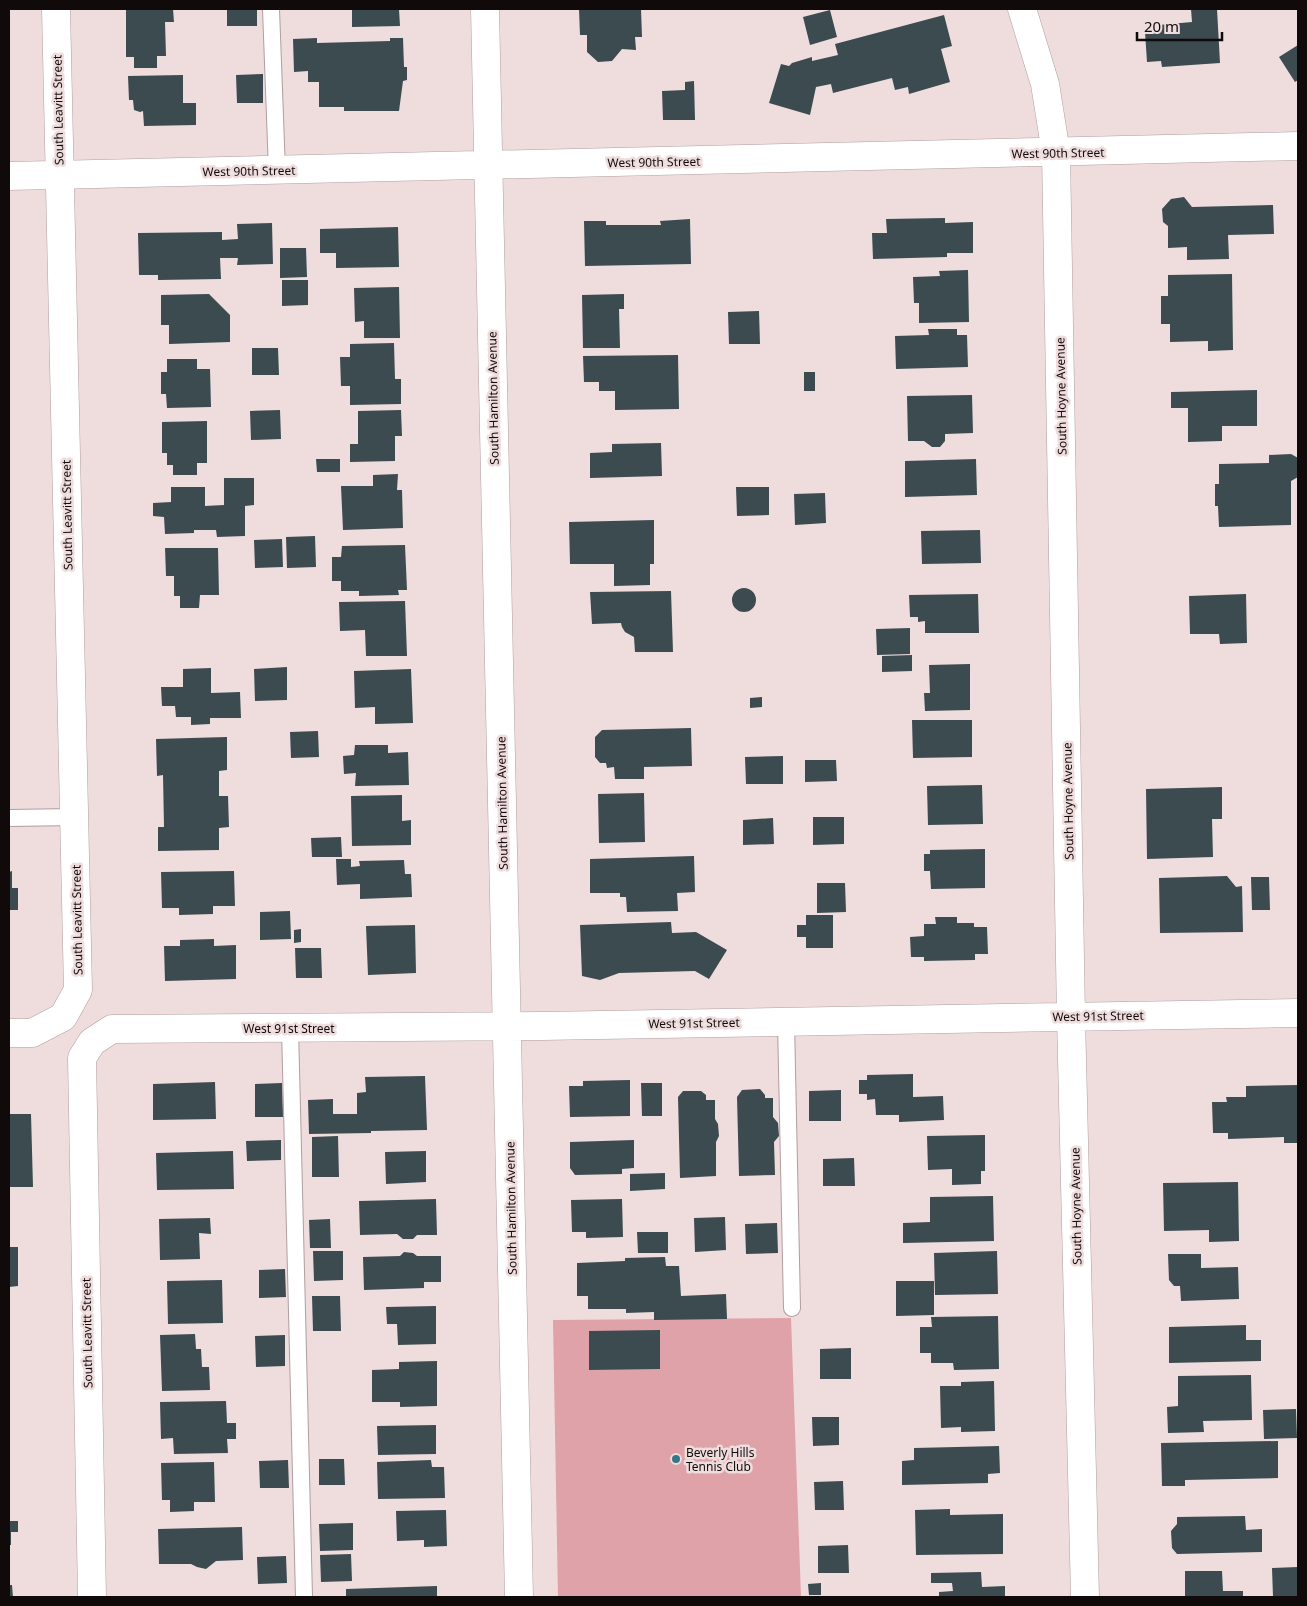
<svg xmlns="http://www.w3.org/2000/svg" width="1307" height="1606" viewBox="0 0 1307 1606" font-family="'Noto Sans',sans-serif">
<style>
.green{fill:#dfa2a8}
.building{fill:#3b4b50}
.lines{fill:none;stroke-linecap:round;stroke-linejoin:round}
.service-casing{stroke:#b19ea0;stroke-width:18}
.minor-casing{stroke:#b19ea0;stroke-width:29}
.service{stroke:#fff;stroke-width:16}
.minor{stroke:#fff;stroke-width:28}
.poi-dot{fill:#357789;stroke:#efdcdd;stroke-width:2}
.labels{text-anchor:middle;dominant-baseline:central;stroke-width:5;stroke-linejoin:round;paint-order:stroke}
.street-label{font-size:12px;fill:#100a0b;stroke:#efdcdd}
.poi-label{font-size:12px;fill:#100a0b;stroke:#efdcdd;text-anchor:start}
</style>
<rect width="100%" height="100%" fill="#efdcdd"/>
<path class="green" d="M791 1318 801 1597H558L553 1320Z"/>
<path class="building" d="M126 9H173L174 22H165L166 56H157V68H134V57H126Z
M227 9H257V26H227Z
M352 9H399L400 26 352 27Z
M579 9H641L642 37H635L636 50 622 49 612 61 598 62 587 52V35H580Z
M1191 9H1217L1220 63 1162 67 1161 61 1147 62 1145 32 1159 31V25L1192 22Z
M830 10 837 37 810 45 803 17Z
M944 15 952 46 941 49 950 82 909 94 908 87 895 90 892 78 833 93 831 84 816 87 810 115 769 103 781 64 789 66 792 63 812 57V61L838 55 835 44Z
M317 38V43L390 41V38H403L404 67H407V80L403 81 399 111H344V107H319V82H308V71L294 72 293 39Z
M1298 45V80L1295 82 1279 57Z
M263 74V103H237L236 75Z
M183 75V103H196V125L144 126 143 111 140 112 134 110 133 100H129L128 76Z
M694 81 695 120H663L662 91 685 90V82Z
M1184 197 1192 207 1273 205 1274 234 1228 235 1229 259 1187 260V247L1168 248V226L1163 222 1162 209 1171 199Z
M945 218V223L973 222V253H947V257L873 259 872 233H887L886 219Z
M690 219 691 264 585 266 584 221H606V225H661L660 221Z
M272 223 273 264 237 265 238 258H220L221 279 158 280V275H139L138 233 222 232V240L238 239 237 224Z
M398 227 399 267 336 268V253H320V229Z
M280 248H306L307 277 280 278Z
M968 270 969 322 919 323V303H914L913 277 940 276 939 271Z
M1232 274 1233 350 1208 351V341L1170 342V324H1161V296H1168V275Z
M282 280H308V305L282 306Z
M399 287 400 338H364V321L355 322 354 288Z
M209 294 230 315V342L169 344V325H161V295Z
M624 294V309H619L620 348H583L582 295Z
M759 311 760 344H729L728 312Z
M928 329H957V335H967L968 367 896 369 895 336 929 335Z
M394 343 395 379H401V404L350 405V386H341L340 357H350V344Z
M252 348H278L279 375H252Z
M678 355 679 409 615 410V391H599V382H584L583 356Z
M167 359H197V369H210L211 407 167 408 166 394H161V372H167Z
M804 372H815V391H804Z
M1257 390V426H1222V441L1188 442V408H1171V392Z
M972 395 973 433 945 434V441L940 447H932L924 441H908L907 396Z
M280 410 281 439 251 440 250 411Z
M401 410 402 436H395V461L350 462V444H358V411Z
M207 421V463H197V475H173V465H167V453H162V422Z
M661 443 662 476 590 478V453L612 452V444Z
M1291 454 1298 458V477L1291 481V525L1219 527 1218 506H1215V484H1219V464L1269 463V455Z
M316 459H340V472H317Z
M976 459 977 495 905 497V461Z
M398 474 397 490H402L403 528 343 530 341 486H373V475Z
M224 478H254V505L245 506V536L217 537 216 530H194V533L165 534 164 517 153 516V503L171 502V487H205V506L224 505Z
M736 487H769V515L737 516Z
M825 493 826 523 795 525 794 494Z
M654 520V564H650V585L614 586V564H570L569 522Z
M980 530 981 563 922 564 921 531Z
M315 536 316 567 287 568 286 537Z
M282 539 283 567 255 568 254 540Z
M405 545 407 590H398L399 595 359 596V591H341V581H332V557H341L342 546Z
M165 548H218L219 595H200L199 608H180V596H174V576H166Z
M732 600a12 12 0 1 1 24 0a12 12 0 1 1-24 0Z
M671 591 673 652H635L634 637 625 632 622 627 621 623 592 624 590 592Z
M978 594 979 633H925V621L918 622V617H910L909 595Z
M1246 594 1247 643 1220 644 1219 634H1190L1189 596Z
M405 601 407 656H366L365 630 340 631 339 602Z
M910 628V654L877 655 876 629Z
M912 655V671L882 672V656Z
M970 664V710L925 711 924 693H930L929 665Z
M287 667V700L255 701 254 669Z
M211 668V693L240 692 241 718H210V724L191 725V717H176L175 706H162L161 687H183V669Z
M411 669 413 723 375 724V707L355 708 354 671Z
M762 697V707L750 708V698Z
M912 720H972V757L913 758Z
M691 728 692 766 644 767V779H615L614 767 607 768 606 763H600L595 757V737L602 730Z
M318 731 319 757 291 758 290 732Z
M227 737V770L219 771V796H228L229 827 219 828V850L158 851V827H164L163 775 157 776 156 739Z
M355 745H388V753L408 752 409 785 355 786 356 773 344 774 343 756 354 755Z
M783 756V784H746L745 757Z
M805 760H836L837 781 805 782Z
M982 785 983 824 928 825 927 786Z
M1222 787V819H1212L1213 857 1147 859 1146 789Z
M644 793 645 842 599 843 598 794Z
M402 795V821L411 820V845L352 846 351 796Z
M813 817H844V844L813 845Z
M773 818 774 844 743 845V820Z
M341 837 342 857H312L311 838Z
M985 849V888L931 889 930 871H924V854H930V850Z
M694 856 695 892 677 893 678 911 627 912 626 897H620V893H590V859Z
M336 859H351V867L360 866 359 861 404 860 405 874H411L412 897 360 899V884L337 885Z
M12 871V888H18V910H9V872Z
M234 871 235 906H213V914L179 915V908H162L161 872Z
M1227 876 1236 887 1242 886 1243 932 1160 933 1159 878Z
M1251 877H1269L1270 910H1252Z
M817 883H845L846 912 817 913Z
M290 911 291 939 260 940V912Z
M806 915H833V948H806V937H797V925H806Z
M935 917H957V923H974V927H987L988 954H975V960L924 961V957H911L910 937 924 936V924H936Z
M671 922 672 933 696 932 727 950 709 979 695 971 619 973 600 980 582 976 580 925Z
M415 925 416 973 368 975 366 926Z
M301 929V942L294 943V930Z
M214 939V946L236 945V979L165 981 164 946H180V940Z
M295 948H321L322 978H296Z
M913 1074V1097L943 1096 944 1120 899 1122V1115H876L875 1099 867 1100V1094H859V1080H867V1075Z
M425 1076 427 1130 371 1131V1133L309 1134 308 1100 333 1099V1114H357V1093L366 1092 365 1077Z
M630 1080V1116L570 1117 569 1086H583V1081Z
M215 1082 216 1119 153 1120V1084Z
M282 1083 283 1117H255V1084Z
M641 1083H662V1116H642Z
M1298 1085V1143H1284V1137L1228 1139V1133H1213L1212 1102H1227L1226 1097H1246V1086Z
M760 1089 765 1095V1098H773V1117L778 1123 779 1136 774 1142 775 1175 739 1176 737 1097 742 1090Z
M841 1090V1121H809V1091Z
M683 1091H701L706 1095V1100H715V1119L718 1124 719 1136 716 1142V1176L680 1178 678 1097Z
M9 1114H31L33 1187H9Z
M985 1135V1171H981V1184L952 1185V1169L928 1170 927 1136Z
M338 1136 339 1177H312V1137Z
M281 1140V1160L247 1161 246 1141Z
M634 1140V1168L622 1169V1174L575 1175 570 1168V1142Z
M233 1151 234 1189 157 1190 156 1153Z
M426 1151V1182L386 1184 385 1152Z
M854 1158 855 1186H823V1159Z
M665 1173V1189L630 1191V1174Z
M1238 1182 1239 1241 1209 1242V1230L1164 1231 1163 1183Z
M993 1196 994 1241 903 1243V1223L930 1222V1197Z
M436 1199 437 1235H417L413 1239H403L397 1234 360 1235 359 1201Z
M622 1199 623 1237 586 1238V1232H572L571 1200Z
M725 1217 726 1250 695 1252 694 1218Z
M210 1218 211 1234 199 1233 200 1259 160 1260 159 1219Z
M330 1219 331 1248H310L309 1220Z
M777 1223 778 1253 746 1254 745 1224Z
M637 1232H668V1253H638Z
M9 1247H18V1286L9 1287Z
M313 1251H343V1280L314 1281Z
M997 1251 998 1294 935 1295 934 1253Z
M404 1252 413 1253 417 1256H441V1282H424V1288L364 1290 363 1257 400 1256Z
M1168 1254H1201V1268L1238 1267 1239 1299 1181 1301 1180 1286H1174L1169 1280Z
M665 1257 666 1266H679L681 1296 726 1294 727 1319 654 1320V1312L626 1313V1309H588V1296H577V1263L625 1261V1258Z
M285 1269 286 1297 259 1298V1270Z
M222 1280 223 1323 168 1324 167 1281Z
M896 1281H934V1315L896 1316Z
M312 1296H340L341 1331H313Z
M436 1306V1344L398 1345 397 1324H387L386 1307Z
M998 1316 999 1369 954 1370 953 1363H931V1353H920V1327H932L931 1317Z
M1246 1325V1340H1261V1361L1169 1363V1327Z
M660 1330V1369L589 1370V1331Z
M195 1334 196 1349H201L202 1367H209L210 1390 162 1391 160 1335Z
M285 1335V1366L256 1367 255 1336Z
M851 1348V1379H820V1349Z
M437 1361V1406L400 1407V1402H372V1370L399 1369V1362Z
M1251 1375 1252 1420 1203 1421 1204 1432 1168 1433 1167 1407 1178 1406V1376Z
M994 1381 995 1431 961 1432V1427L941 1428 940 1386H961V1382Z
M226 1401 227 1423H236V1439H227L228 1453 174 1454 173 1438 161 1439 160 1402Z
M1296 1409 1297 1438 1264 1439 1263 1410Z
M812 1417H839V1445L813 1446Z
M436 1425V1454L378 1455 377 1426Z
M1278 1441V1478L1185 1480V1486H1162L1161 1443Z
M999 1446 1000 1473 988 1474V1483L902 1485V1461L914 1460V1448Z
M319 1459H344L345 1485H319Z
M288 1460 289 1488H260L259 1461Z
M431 1460 432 1467H444L445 1498 378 1499 377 1462Z
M214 1462 215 1502H194V1511L170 1512V1500H162L161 1463Z
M843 1481 844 1510H815L814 1482Z
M950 1509V1515L1003 1514V1554L916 1555 915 1510Z
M446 1510 447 1546 424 1547V1540L397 1541 396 1511Z
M1245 1516 1246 1530 1262 1529V1552L1177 1554 1172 1548 1171 1531 1177 1524V1517Z
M9 1521H18V1532H11V1545H9Z
M353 1523V1550L320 1551 319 1524Z
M242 1527 243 1560 216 1561 206 1569 197 1567 191 1564H159L158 1529Z
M848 1545 849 1573H818V1546Z
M351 1554 352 1581 321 1582 320 1555Z
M286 1556 287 1583 258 1584 257 1557Z
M1298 1567V1597H1273L1272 1568Z
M1185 1571H1222L1223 1591H1243V1597H1185Z
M981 1572 982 1587 1005 1586V1597H939V1592L953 1591 952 1583H931V1573Z
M821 1583V1595H809L808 1584Z
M9 1585H12L13 1597H9Z
M437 1586V1597H346V1589Z"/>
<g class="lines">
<defs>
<path id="service" d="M271 9 277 171
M9 818 75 817
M786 1022 792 1308
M290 1028 304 1597"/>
<path id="minor" d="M485 9 519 1597
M1022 9 1045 84 1056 153 1071 1017 1085 1597
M9 176 1298 146
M9 1033H32L63 1017 78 990 56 9
M92 1597 82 1058 92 1042 112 1029 542 1026 1298 1013"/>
</defs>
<use href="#service" class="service-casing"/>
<use href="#minor" class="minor-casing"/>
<use href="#service" class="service"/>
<use href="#minor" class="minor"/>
</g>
<circle class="poi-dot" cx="676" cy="1459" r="5"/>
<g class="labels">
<g class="street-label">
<text transform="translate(58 110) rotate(-91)">South Leavitt Street</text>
<text transform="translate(1058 153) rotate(-1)">West 90th Street</text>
<text transform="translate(654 162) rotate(-1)">West 90th Street</text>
<text transform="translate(249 171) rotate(-1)">West 90th Street</text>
<text transform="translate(1061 396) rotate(-91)">South Hoyne Avenue</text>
<text transform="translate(493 398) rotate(-91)">South Hamilton Avenue</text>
<text transform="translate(67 515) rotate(-91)">South Leavitt Street</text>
<text transform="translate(1068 801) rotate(-91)">South Hoyne Avenue</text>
<text transform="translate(502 803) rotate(-91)">South Hamilton Avenue</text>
<text transform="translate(77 920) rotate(-91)">South Leavitt Street</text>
<text transform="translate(1098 1016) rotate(-1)">West 91st Street</text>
<text transform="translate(694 1023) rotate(-1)">West 91st Street</text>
<text x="289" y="1028">West 91st Street</text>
<text transform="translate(1076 1206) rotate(-91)">South Hoyne Avenue</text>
<text transform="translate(511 1208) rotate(-91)">South Hamilton Avenue</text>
<text transform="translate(87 1333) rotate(-91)">South Leavitt Street</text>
</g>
<g class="poi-label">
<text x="686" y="1452">Beverly Hills<tspan x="686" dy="14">Tennis Club</tspan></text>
</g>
</g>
<rect width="1307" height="1606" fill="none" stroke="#100a0b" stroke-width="20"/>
<path d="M1137 32v8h85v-8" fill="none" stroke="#100a0b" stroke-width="2.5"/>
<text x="1144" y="32" font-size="15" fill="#100a0b" stroke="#efdcdd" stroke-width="4" paint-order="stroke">20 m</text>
</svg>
